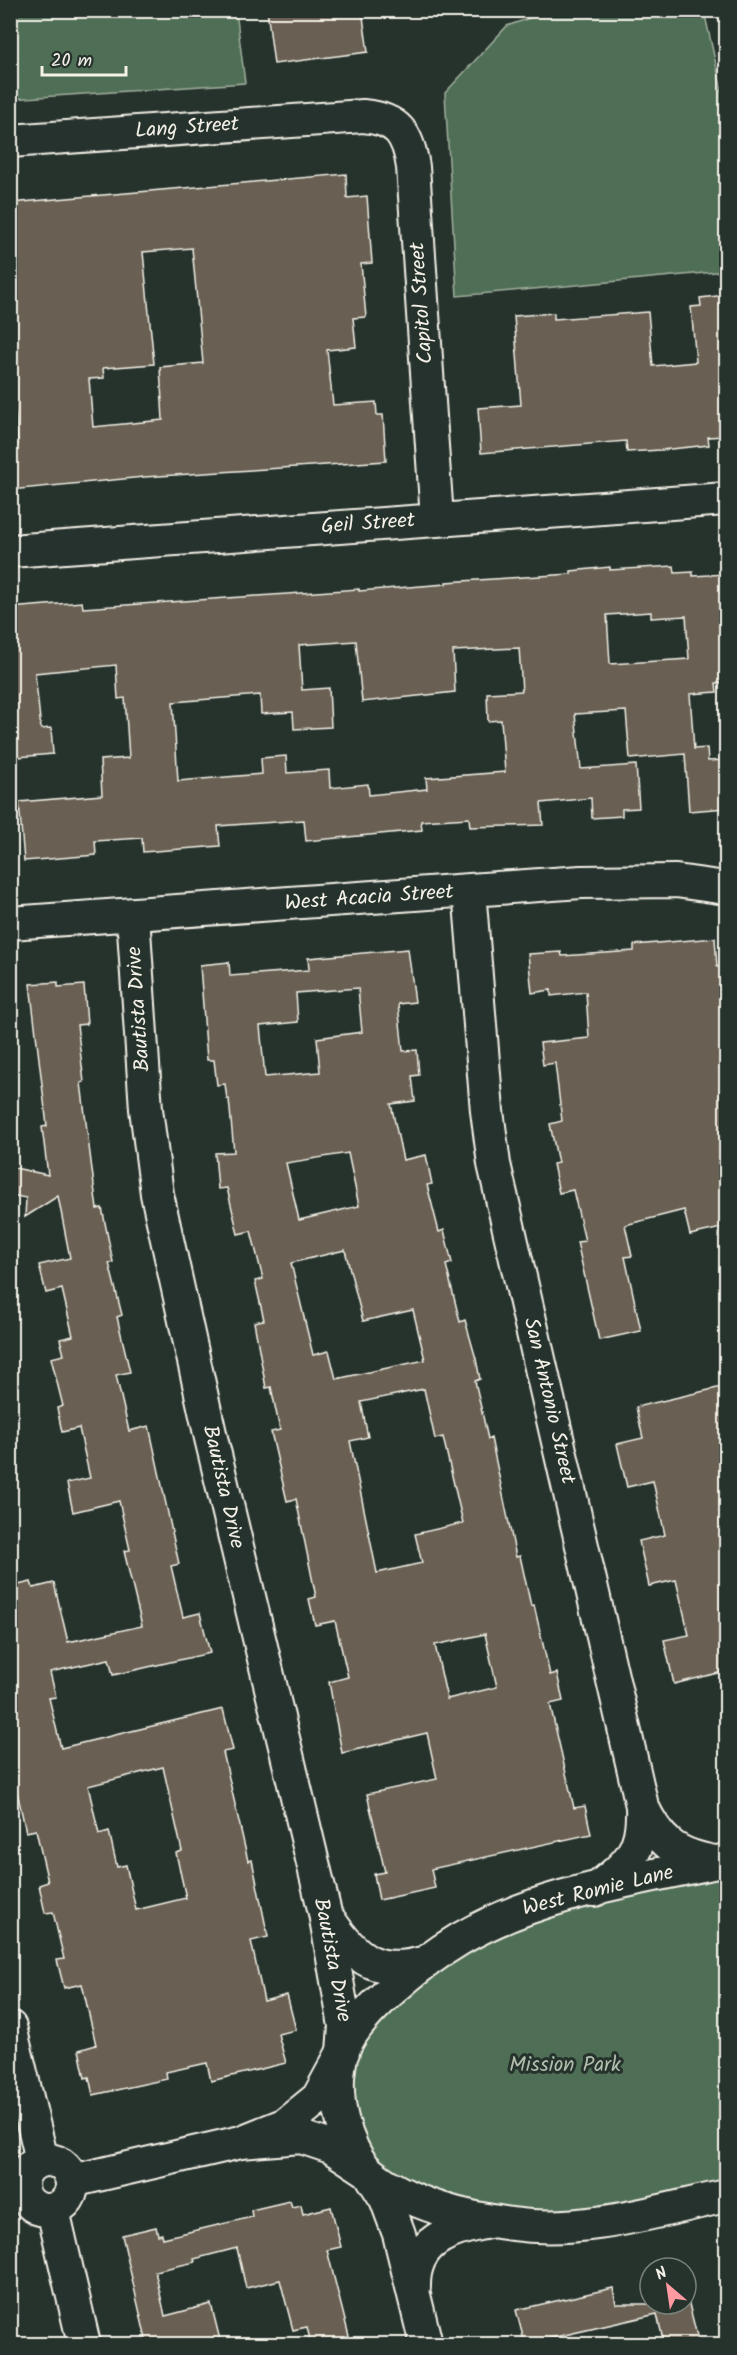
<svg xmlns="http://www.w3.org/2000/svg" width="737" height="2355" viewBox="0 0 737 2355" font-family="Kalam,sans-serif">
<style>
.green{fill:#506e56;stroke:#a2b09f;stroke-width:1.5}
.building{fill:#696052;stroke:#f4f1e8;stroke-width:1.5;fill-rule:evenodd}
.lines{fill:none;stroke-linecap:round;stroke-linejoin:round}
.minor-casing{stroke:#f4f1e8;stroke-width:36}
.minor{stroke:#26332d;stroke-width:32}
.labels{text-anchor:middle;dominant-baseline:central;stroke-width:6;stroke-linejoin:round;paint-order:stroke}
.street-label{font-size:21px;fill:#f4f1e8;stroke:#26332d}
.park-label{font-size:21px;fill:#b2bdae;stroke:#26332d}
</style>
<rect width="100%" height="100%" fill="#26332d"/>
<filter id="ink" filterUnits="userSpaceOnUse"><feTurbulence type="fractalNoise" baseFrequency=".0167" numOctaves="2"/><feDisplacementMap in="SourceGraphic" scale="12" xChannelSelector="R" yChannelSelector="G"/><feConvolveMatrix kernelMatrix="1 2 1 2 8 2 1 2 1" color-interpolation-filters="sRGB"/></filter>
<g filter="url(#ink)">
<path class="green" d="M11 10 236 11 245 83 11 99Z
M550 11H704L726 109V271L457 296 445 93 507 26Z
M726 1860V2196L537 2227 369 2172 343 2052 458 1940Z"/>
<path class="building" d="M267 10H362L368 52 274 64Z
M346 174 347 198 367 196 372 263 361 264 366 317 353 318 356 347 327 350 333 405 376 402 377 415H383L386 461 144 477 10 490V446L18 445 14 396H10V203ZM192 248 203 363 160 367 163 420 93 427 89 379 104 378 103 368 154 364 143 252Z
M726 295V393L721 394 725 436 708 437 709 445 661 450 627 452 626 441 481 453 478 408 521 405 514 316 554 313V319L648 312 653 366 696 362 691 307 701 306 700 298Z
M674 566 675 573 693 572V576L726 574V683H716L717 692 690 694 694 749 707 748 708 761 726 760V808L689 811 685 754 630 759 626 711 575 714 581 769 636 765 639 808 622 809V816L592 818 591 798 541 803 543 825 470 827 469 818 421 821 422 830 306 841 304 820 218 826 220 846 143 852 142 838 95 841 96 855 24 861 19 802 102 795 100 760 129 758 125 698 118 699 116 665 35 673 41 729 51 728 53 754 18 757 15 712 10 713V608L82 602 83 608 359 589V591L446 584V582L571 574V571L610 567V570ZM651 612V618L686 616 689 659 610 664 607 615ZM356 641 362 702 455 692 453 651 519 648 522 691 487 693 488 721 501 720 505 772 426 778 427 789 369 795 368 784 330 788 329 770 287 773 286 756 261 758 262 774 178 781 173 702 260 695 261 714 293 712 294 729 331 727 329 688 302 690 299 645Z
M715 938 717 967 725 966 726 982V1227L690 1235 684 1210 625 1225 632 1256 625 1257 641 1331 599 1340 577 1242 585 1241 573 1190 559 1193 553 1164 558 1163 550 1124 562 1121 555 1063 543 1065 540 1043 589 1038 586 992 551 996V990L532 993 528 954 561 952 562 956 634 951V945Z
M408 949 415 1002 398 1004 403 1051 417 1050 419 1075 412 1076 415 1101 391 1104 403 1160 426 1155 432 1184 427 1185 439 1232 444 1230 452 1263 446 1265 460 1322 465 1320 476 1359 480 1379 475 1381 488 1439 491 1438 516 1557 520 1556 531 1606 534 1605 550 1675 557 1673 563 1701 550 1704 574 1808 585 1806 591 1834 431 1869 435 1888 379 1900 374 1874 385 1872 367 1794 437 1779 427 1733 342 1753 329 1682 348 1677 335 1621 315 1625 309 1599 316 1597 296 1499 287 1501 271 1432 280 1430 271 1387 266 1388 254 1322 264 1320 255 1281 263 1279 251 1231 238 1234 227 1188 218 1189 215 1153 234 1152 229 1099H227L225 1084 217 1085 214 1060H207L200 965 229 962 230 976 309 970 308 958ZM358 988 362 1032 317 1038 320 1072 265 1077 260 1026 298 1022 296 993ZM348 1153 359 1206 299 1220 286 1163ZM345 1250 363 1321 413 1310 425 1360 336 1379 329 1351 313 1355 291 1263ZM424 1389 435 1439 443 1437 463 1523 415 1534 422 1563 377 1573 350 1441 368 1437 361 1402ZM485 1634 497 1687 447 1699 435 1645Z
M58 982V987L84 985 87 1024 77 1025 84 1082 81 1083 97 1209 102 1208 113 1262 109 1263 122 1315 117 1317 130 1372 116 1375 129 1431 149 1426 179 1564 171 1566 183 1617 200 1613 210 1653 113 1675 109 1659 50 1672 56 1697 49 1698 61 1748 223 1709 233 1750 223 1752 248 1861 252 1860 268 1937 251 1941 264 2001 287 1995 296 2030 278 2034 286 2063 211 2081 207 2063 166 2072 167 2079 93 2095 89 2077 85 2078 79 2050 96 2045 82 1984 64 1988 57 1960 64 1959 53 1912 45 1913 39 1885 48 1882 36 1830 26 1832 10 1760V1587L31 1582 33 1588 54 1583 68 1642 142 1626 124 1551 130 1550 119 1501 73 1512 67 1483 90 1478 79 1428 62 1432 57 1408 63 1406 51 1358 64 1355 60 1339 73 1336 62 1289 46 1293 39 1265 70 1258 58 1196 25 1217 26 1198 10 1195V1167L48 1175 42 1127 47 1126 30 984ZM163 1767 182 1851 176 1853 186 1898 136 1910 126 1865 117 1867 109 1831 99 1834 88 1786Z
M726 1386V1671L674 1684 664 1640 689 1635 676 1580 649 1586 639 1541 665 1535 653 1481 627 1487 617 1444 643 1438 636 1407Z
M290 2201 292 2207 301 2205 303 2214 331 2207 341 2247 327 2250 351 2344H311L307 2327 293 2330 280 2280 246 2288 237 2248 194 2259 195 2262 155 2271 165 2316 211 2304 221 2344H147L122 2235 156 2227 158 2235 162 2234 163 2238 252 2217 251 2210Z
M613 2288 616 2304H689L699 2344H664L657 2314 525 2344 516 2310Z"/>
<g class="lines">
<defs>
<path id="minor" d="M10 141 363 116C398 119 408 134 413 167L437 519
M10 551 726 499
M469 890 487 1111 494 1164 642 1806C644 1851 629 1863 595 1890
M133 915 146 1109 157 1194 211 1438 325 1913 345 2026 343 2052 318 2098 286 2124 241 2142
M10 923 581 882 676 881 726 888
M642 1806C659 1842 675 1855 715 1862
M726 1860C637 1880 540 1892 460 1939 425 1960 354 2014 342 2053 336 2075 337 2098 342 2119 346 2136 356 2162 370 2173 407 2204 466 2218 512 2224 585 2234 656 2211 726 2196
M330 1921C356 1960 378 1976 426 1962
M10 2027 42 2160
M22 2185a25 25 0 1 1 50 0a25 25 0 1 1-50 0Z
M72 2181 241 2142 301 2137 331 2147 369 2172 386 2199 399 2234 426 2344
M53 2210 84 2344
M414 2287C413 2240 450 2229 489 2222"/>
</defs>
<use href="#minor" class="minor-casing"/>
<use href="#minor" class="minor"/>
</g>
</g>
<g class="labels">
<g class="street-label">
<text transform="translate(187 128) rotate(-4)">Lang Street</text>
<text transform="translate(422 303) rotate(-94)">Capitol Street</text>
<text transform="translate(368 524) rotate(-4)">Geil Street</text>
<text transform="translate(369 898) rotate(-4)">West Acacia Street</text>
<text transform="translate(139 1009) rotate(-94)">Bautista Drive</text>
<text transform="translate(549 1401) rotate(77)">San Antonio Street</text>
<text transform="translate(223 1487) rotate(77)">Bautista Drive</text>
<text transform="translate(598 1891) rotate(-14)">West Romie Lane</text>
<text transform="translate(332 1960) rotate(79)">Bautista Drive</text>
</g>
<g class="park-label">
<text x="565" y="2065">Mission Park</text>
</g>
</g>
<rect width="737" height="2355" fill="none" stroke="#26332d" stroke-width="36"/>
<rect x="18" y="18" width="701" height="2319" fill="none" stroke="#f4f1e8" stroke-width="2" filter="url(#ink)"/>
<g transform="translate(668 2286) rotate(331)"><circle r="28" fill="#26332d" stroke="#787f78" stroke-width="1.5"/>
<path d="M0-4.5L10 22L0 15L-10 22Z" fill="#ff9aa2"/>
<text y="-9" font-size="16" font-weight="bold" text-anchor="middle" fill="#f4f1e8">N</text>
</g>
<path d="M42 66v9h84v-9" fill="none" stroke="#f4f1e8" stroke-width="3"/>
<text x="51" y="66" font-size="18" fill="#f4f1e8" stroke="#26332d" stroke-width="4.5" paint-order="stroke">20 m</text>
</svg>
